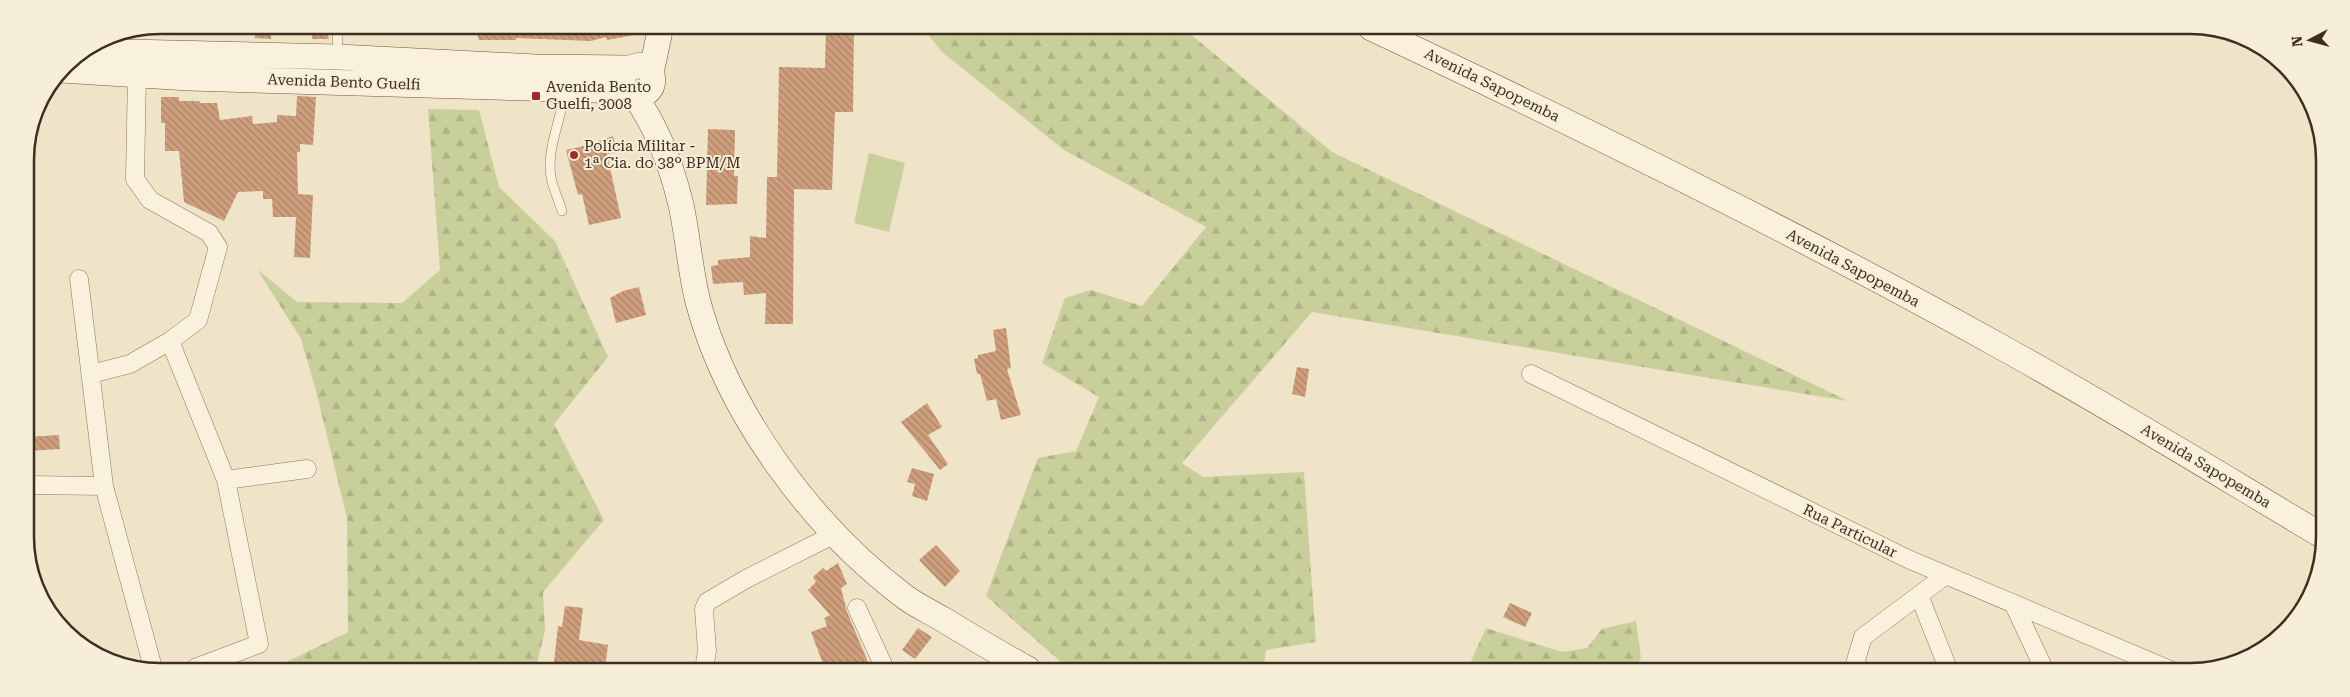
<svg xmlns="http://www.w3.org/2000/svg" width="2350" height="697" viewBox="0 0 2350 697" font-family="'Roboto Serif',serif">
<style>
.forest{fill:url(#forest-firs)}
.pitch{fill:#c9cf9b}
.building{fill:url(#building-back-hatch)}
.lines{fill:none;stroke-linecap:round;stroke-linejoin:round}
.service-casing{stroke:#8d765c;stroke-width:10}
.minor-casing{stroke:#8d765c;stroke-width:19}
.secondary-casing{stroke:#6f573f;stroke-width:26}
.service{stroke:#faf1dc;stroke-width:9}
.minor{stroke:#faf1dc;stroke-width:18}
.secondary{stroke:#faf1dc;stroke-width:25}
.poi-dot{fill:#9e2a2b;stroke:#f7eed8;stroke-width:2}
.labels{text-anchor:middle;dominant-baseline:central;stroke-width:4;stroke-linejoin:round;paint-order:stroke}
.street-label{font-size:15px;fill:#3d2e20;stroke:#f7eed8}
.poi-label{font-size:15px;fill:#3d2e20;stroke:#f7eed8;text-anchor:start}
.rim{fill:none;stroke:#3d2e20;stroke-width:2.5}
</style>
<defs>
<pattern id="forest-firs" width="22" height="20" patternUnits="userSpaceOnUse" patternTransform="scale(1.25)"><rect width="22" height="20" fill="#c9cf9b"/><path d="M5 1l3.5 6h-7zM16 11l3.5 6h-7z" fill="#aeb285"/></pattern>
<pattern id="building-back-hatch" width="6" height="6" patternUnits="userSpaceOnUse" patternTransform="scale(1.25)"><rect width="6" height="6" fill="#cf9f7d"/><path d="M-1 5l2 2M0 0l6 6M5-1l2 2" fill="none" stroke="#a98266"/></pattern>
</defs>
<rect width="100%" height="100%" fill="#f0e4c8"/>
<path class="forest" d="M922 27H1182L1332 152 1848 401 1312 312 1182 463 1203 477 1304 472 1316 642 1266 650 1263 670 1069 669 986 596 1038 458 1076 451 1099 397 1042 363 1065 298 1091 290 1142 306 1206 227 1064 150 942 52Z
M428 109 479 110 499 187 555 241 608 357 554 424 604 520 543 592 545 630 536 668H274L348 632 347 518 316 391 301 339 257 269 297 302 402 303 440 270Z
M1636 621 1641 658 1632 671 1467 670 1486 628 1562 652 1587 648 1602 629Z"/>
<path class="pitch" d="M869 153 905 163 889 232 854 223Z"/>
<path class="building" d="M255 25H271V39L255 38Z
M313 25H325L329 39H312Z
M475 26H645L646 30 645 33 607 40 606 37 591 41 516 38V40H479Z
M826 26 854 27 853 112H835L832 190 794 189 793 324H765L766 293 744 295 743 282 713 284 711 266 718 265V260L750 257V236L766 238 767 177H777L779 67 825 68Z
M297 96 316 97 313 145 300 144V152H297L298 194 313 195 310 258 294 257 296 217H273L272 199H263V191L238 192 224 221 184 202 179 151H165V123H161V97H179V101H199L200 103H217L220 120 252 116 253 124 277 122V115L296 116Z
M708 129 735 130 734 176H738L737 204 706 205Z
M613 136 617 152 607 154 621 218 589 225 582 194 578 195 566 150 598 143V141Z
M639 287 646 315 616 323 610 298 623 291Z
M1006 328 1011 368 1007 369 1021 415 1001 420 996 399 987 401 980 374H977L974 359 978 358V355L996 351 993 330Z
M1297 367 1309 369 1305 397 1292 394Z
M927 403 942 427 928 435 948 464 940 470 901 422Z
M59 435 60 449 27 451V437Z
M912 468 934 474 927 501 912 496 915 484 907 482Z
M936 545 960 571 945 587 919 560Z
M838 563 847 584 841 588 847 612 868 662 850 669H825L811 632 827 626 824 618 830 615 808 590 816 582 813 577 823 568 826 571Z
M1510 603 1532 613 1525 627 1503 617Z
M565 606 583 608 579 640 608 645 605 668 554 662 558 626 562 627Z
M918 628 932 637 915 659 902 650Z"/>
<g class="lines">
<defs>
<path id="service" d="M337 25 338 57
M562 211C559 200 553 189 551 177 546 149 562 118 565 90"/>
<path id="minor" d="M79 279 104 486 153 668
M170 341 226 480 259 644 195 668
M91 374 130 364 170 341 198 320 218 247 209 233 150 200 135 179 137 74
M1531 374 1908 559 2175 672
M226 480 307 469
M27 485 104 486
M1919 595 1949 671
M2013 603 2045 671
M857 608 885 669
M704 669 707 651 704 609 707 602 746 579 835 534
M1859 671 1856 660 1863 637 1946 575"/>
<path id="secondary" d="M1371 28C1581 127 1791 230 1994 343 2105 404 2212 470 2321 535
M85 51 338 57 535 67 629 68 641 65C658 72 656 92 639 96L627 91C621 82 622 75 629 68
M61 70 189 78 627 91
M651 73 661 26
M634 95C657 127 672 167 681 205 688 237 690 270 698 302 728 414 812 527 905 597 917 606 931 612 944 620 972 637 1000 654 1028 669"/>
</defs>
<use href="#service" class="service-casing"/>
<use href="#minor" class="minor-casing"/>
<use href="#secondary" class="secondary-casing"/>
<use href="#service" class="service"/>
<use href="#minor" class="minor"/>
<use href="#secondary" class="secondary"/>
</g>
<g class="poi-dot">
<rect x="531" y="91" width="10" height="10" rx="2.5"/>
<circle cx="574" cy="155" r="5"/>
</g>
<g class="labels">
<g class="street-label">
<text transform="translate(344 82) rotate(2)">Avenida Bento Guelfi</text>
<text transform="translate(1492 85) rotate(26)">Avenida Sapopemba</text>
<text transform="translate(1853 268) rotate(28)">Avenida Sapopemba</text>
<text transform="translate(2206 466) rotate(31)">Avenida Sapopemba</text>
<text transform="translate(1850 531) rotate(26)">Rua Particular</text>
</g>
<g class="poi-label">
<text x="546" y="87">Avenida Bento<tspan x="546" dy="17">Guelfi, 3008</tspan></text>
<text x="584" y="146">Polícia Militar -<tspan x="584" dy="17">1ª Cia. do 38º BPM/M</tspan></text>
</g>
</g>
<path d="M0 0H2350V697H0ZM160 34H2190A126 126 0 0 1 2316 160V537A126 126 0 0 1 2190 663H160A126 126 0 0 1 34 537V160A126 126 0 0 1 160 34Z" fill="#f7eed8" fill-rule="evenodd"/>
<path class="rim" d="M160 34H2190A126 126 0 0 1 2316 160V537A126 126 0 0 1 2190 663H160A126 126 0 0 1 34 537V160A126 126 0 0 1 160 34Z"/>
<g transform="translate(2310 40) rotate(264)" stroke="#f7eed8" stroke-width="4" paint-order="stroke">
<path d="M0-4L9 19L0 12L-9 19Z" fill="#3d2e20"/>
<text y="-8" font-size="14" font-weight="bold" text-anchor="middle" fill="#3d2e20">N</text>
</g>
</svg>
